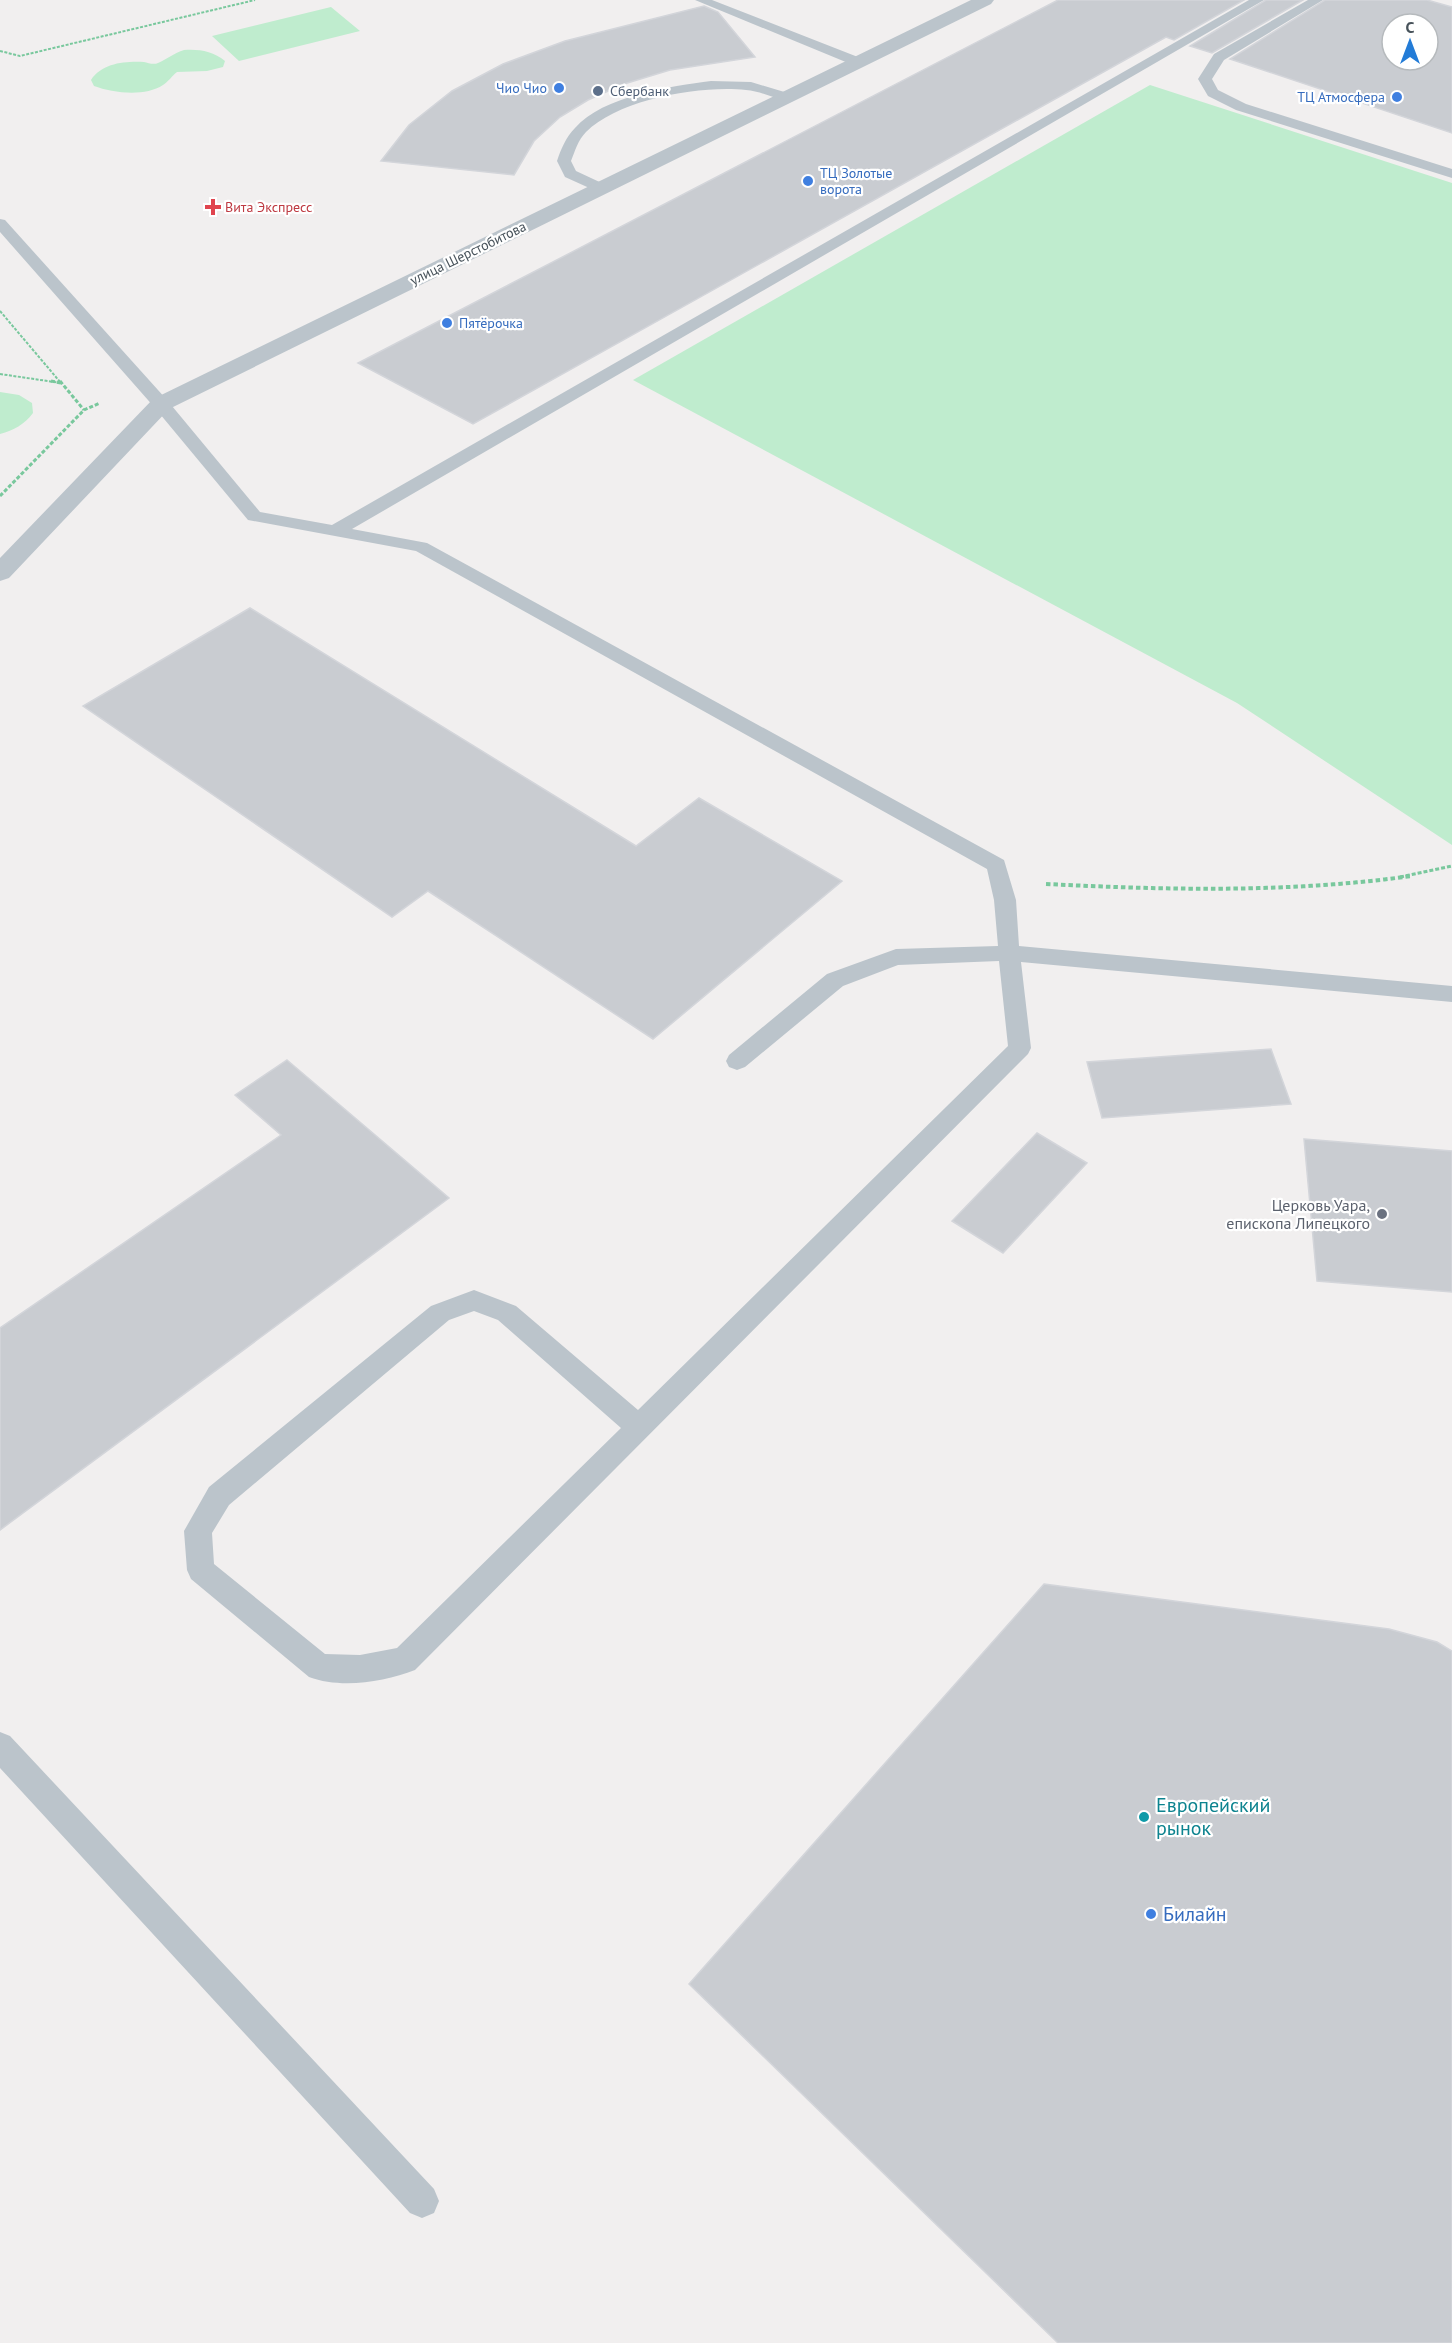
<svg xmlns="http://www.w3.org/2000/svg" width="1452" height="2343" viewBox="0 0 1452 2343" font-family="'PT Sans',sans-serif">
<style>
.green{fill:#bfecce}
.building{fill:#c9ccd1;stroke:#d3d5da;stroke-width:1.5;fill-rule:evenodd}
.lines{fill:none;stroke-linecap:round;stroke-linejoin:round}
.path-far2{stroke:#79c89d;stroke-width:2;stroke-dasharray:3 1.5;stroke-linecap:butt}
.path-far1{stroke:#79c89d;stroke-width:3;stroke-dasharray:4 2;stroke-linecap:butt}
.path{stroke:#79c89d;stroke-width:4;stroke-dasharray:4.5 3;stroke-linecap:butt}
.service{fill:#bbc4cb;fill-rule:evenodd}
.minor{fill:#bbc4cb;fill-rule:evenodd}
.shop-dot{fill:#3f7fe0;stroke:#fff;stroke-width:2}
.service-dot{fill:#5c6f8a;stroke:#fff;stroke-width:2}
.health-dot{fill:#e0444e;stroke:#fff;stroke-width:2}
.worship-dot{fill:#6b7280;stroke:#fff;stroke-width:2}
.culture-dot{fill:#0f9aa8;stroke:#fff;stroke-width:2}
.labels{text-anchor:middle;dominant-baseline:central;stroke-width:4.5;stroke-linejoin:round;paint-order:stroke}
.far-shop-label{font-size:14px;fill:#366cbe;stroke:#fff;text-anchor:end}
.far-service-label{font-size:14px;fill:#4e5e75;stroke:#fff;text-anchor:start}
.far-health-label{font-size:14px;fill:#be3a42;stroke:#fff;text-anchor:start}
.far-street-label{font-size:14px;fill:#48535b;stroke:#fff}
.worship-label{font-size:16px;fill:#5b616d;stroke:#fff;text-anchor:end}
.near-culture-label{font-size:20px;fill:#0d838f;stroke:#fff;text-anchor:start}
.near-shop-label{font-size:20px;fill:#366cbe;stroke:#fff;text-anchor:start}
</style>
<rect width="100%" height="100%" fill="#f1efef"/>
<path class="green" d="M331 7 360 31 239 61 212 36Z
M184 50C199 49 213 51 225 61L223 67 207 71 177 72C172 76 168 82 163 85 145 97 113 93 94 86L91 80C102 63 125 61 144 62 148 63 154 65 158 63 167 59 174 53 184 50Z
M1150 85 1452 183V845L1237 703 633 380Z
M0 392 19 395 32 403 33 413C24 425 14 430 0 434Z"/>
<path class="building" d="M1058 0H1244L1174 40 1166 37 473 424 358 363Z
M1266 0H1303L1212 53 1190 46Z
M1325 0H1427L1452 7V133L1230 59ZM1392 24H1428V60H1392Z
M704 6 718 12 755 57 670 70 624 84 588 100 560 117 534 141 514 175 381 161 409 125 452 91 503 64 565 41Z
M250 608 636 846 699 798 842 881 653 1039 428 891 392 917 83 706Z
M1271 1049 1291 1104 1102 1118 1087 1062Z
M287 1060 449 1198 0 1530V1328L281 1135 235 1095Z
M1037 1133 1087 1163 1003 1253 952 1221Z
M1304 1139 1452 1151V1292L1317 1281Z
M1044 1584 1389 1629 1437 1642 1452 1651V2343H1058L689 1984Z"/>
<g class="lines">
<path class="path-far2" d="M0 51 20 56 255 0
M0 311 61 383
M0 374 61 383"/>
<path class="path-far1" d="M51 381 61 383
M60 381 84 410
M0 496 84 410 100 403
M1400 877 1452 866"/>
<path class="path" d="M1046 884C1167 890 1290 893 1411 876"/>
<path class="service" d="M695 0H712L863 59 865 62 858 66 853 65Z
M1249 0H1264L352 529 427 543 1004 860 1016 900 1019 946 1452 986V1002L1021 962 1031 1048 1028 1054 415 1670C384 1682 341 1689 309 1677L191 1579 187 1570 184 1531 209 1487 431 1306 474 1290 516 1306 638 1410 1008 1046 999 961 898 965 843 986 745 1067 737 1070 729 1067 726 1061 729 1055 827 974 896 949 998 946 994 900 987 869 416 551 248 520 155 408 0 232V219L5 220 167 400 260 512 332 525ZM474 1311 498 1320 621 1428 397 1648 360 1655 325 1654 214 1564 212 1533 229 1505 449 1320Z
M1308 0H1323L1224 60 1212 79 1218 90 1246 104 1452 169V178L1236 110 1208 96 1198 79 1214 54Z
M711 81 751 82 791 94 793 97 786 101C773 98 760 91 746 90 701 85 619 99 586 132 578 140 575 151 571 161L576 171 606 185 608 188 606 191H596L565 177 557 161C561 149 566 137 575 128 603 96 671 86 711 81Z
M0 1732 10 1736 434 2189 439 2201 434 2213 422 2218 410 2213 0 1768Z"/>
<path class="minor" d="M971 0H994L991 4 169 409 9 578 0 581V558L153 399Z"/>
</g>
<g class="shop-dot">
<circle cx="559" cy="88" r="6"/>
<circle cx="1397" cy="97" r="6"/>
<circle cx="808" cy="181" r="6"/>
<circle cx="447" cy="323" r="6"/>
<circle cx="1151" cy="1914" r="6"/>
</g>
<circle class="service-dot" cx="598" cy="91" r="6"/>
<path class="health-dot" d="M210 198h6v6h6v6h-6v6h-6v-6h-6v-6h6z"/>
<circle class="worship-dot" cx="1382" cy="1214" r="6"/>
<circle class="culture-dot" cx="1144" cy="1817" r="6"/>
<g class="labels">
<g class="far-shop-label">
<text x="547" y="88">Чио Чио</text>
<text x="1385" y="97">ТЦ Атмосфера</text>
<text x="820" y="173" text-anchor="start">ТЦ Золотые<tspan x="820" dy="16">ворота</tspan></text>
<text x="459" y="323" text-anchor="start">Пятёрочка</text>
</g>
<g class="far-service-label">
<text x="610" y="91">Сбербанк</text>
</g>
<g class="far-health-label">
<text x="225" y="207">Вита Экспресс</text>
</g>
<g class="far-street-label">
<text transform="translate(468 253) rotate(-26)">улица Шерстобитова</text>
</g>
<g class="worship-label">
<text x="1370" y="1205">Церковь Уара,<tspan x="1370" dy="18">епископа Липецкого</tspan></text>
</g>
<g class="near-culture-label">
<text x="1156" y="1805">Европейский<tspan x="1156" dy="23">рынок</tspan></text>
</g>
<g class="near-shop-label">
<text x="1163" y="1914">Билайн</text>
</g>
</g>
<g transform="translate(1410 42)"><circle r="28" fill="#ffffff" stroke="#b6babd" stroke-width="1.5"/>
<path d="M0-4.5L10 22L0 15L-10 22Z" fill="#237cd7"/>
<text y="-9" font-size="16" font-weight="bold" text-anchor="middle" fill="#48535b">С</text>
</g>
</svg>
